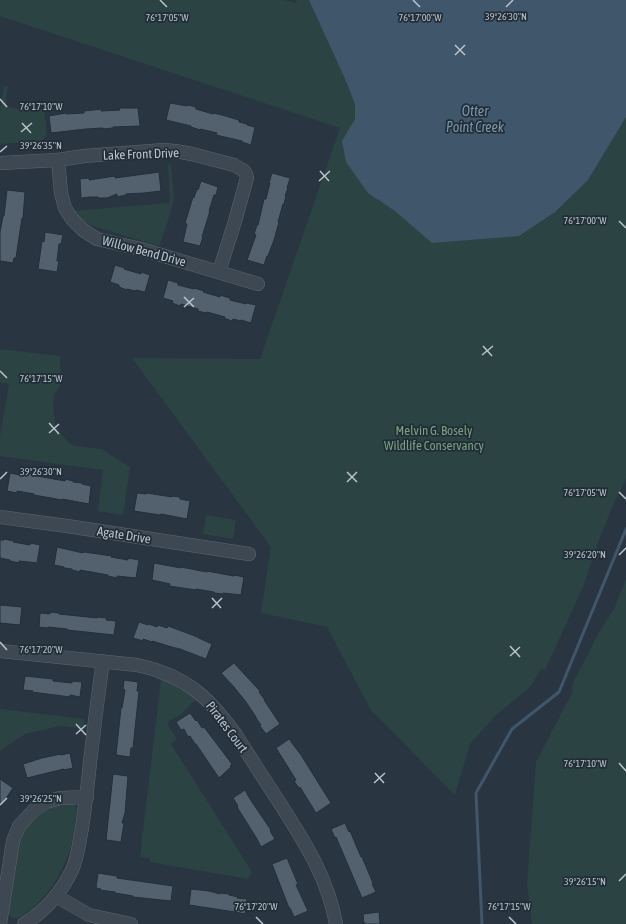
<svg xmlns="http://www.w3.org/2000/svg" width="626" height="924" viewBox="0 0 626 924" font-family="'Asap Condensed',sans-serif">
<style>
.green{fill:#2b4343}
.water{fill:#40566a}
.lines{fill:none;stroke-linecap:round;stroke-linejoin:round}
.stream{stroke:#40566a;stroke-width:3}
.building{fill:#52616d;stroke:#232f39}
.minor-casing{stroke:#5b666f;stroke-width:14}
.minor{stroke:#3d4852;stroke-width:13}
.ticks{fill:none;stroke:#bac3cc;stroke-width:1.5}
.labels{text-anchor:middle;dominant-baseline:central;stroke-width:3.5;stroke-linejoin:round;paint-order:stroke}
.street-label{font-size:13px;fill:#bac3cc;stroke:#212d37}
.park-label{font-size:13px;fill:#7aa07e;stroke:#212d37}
.water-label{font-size:14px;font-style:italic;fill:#7c96ac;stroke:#212d37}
.ticks-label{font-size:10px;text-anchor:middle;fill:#bac3cc;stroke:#212d37;stroke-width:3.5;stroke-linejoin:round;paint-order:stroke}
</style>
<rect width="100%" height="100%" fill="#293642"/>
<path class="green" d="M0 0H284L296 3 297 0H626V479L613 505 597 545 583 587 545 670 541 669 530 687 496 715 470 744 455 795 371 710 329 631 328 627 261 613 271 547 132 358 260 359 340 128 0 16Z
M4 86 8 87 6 98V105C18 112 31 110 44 109L47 135 42 141 0 144V111Z
M171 164 174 200 166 227 159 246 93 226 82 221 72 211 170 203 168 165Z
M0 350H8L60 356V367L62 379 59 388 54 395 53 406 55 424 62 435 69 443 75 446 101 449 130 467 123 515 98 511 103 470 0 456V436L9 384 0 382Z
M206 515 236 520 233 539 203 534Z
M626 579V924H532L527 883 536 762 573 691 572 685 599 632 614 609Z
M161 679 178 686 196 699 181 714 167 723 177 739 171 744 252 872 248 879 150 862V858L140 857Z
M0 709 84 719 85 729 60 726 25 734 0 751Z
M70 802C71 802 75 805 75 805 78 810 75 819 75 824 71 857 57 888 31 909 25 914 20 919 12 918L8 913 20 834 44 807Z"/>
<path class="water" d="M309 0H626V117L588 180 555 212 519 236 432 243 395 211 368 193 346 162 342 141 355 119V104L346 81Z"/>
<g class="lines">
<path class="stream" d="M482 924 476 793 512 729 559 692 626 529"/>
</g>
<path class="building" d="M170 103 187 106 188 105 196 107V109L213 114V113L222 115 239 120V122L247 124V125L255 127 251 145 242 142V141L216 135 217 133 200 129V130L191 127V126L166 120Z
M119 108H138L140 126 113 127V128L103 129V128L86 129 51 133 49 116 66 113V114L84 113V111L93 110 101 109V111L120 110Z
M159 172 161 191 144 193 126 194V195L117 197V194L107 198H98V197H90L81 198 80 179 89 178V180L115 176V178Z
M272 173 290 178 287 188H288L285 196H286L284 204H283L278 222H279L274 240 268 256H267L264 265 247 260 256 235 254 234 257 225H258L264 199H266L270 183H269Z
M201 181 218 187 216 195H214L209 211H210L202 237H203L200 246 183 242 187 224 185 223 193 197 194 198 197 189 198 190Z
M7 190 25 192 23 218H22L16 258H14L13 263 0 261V232L3 216H4Z
M45 232 63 235 61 244H59L57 261H59L57 272 38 269 42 241 44 242Z
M115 265 125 268 124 269 141 274V272L150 275 145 292 136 290 135 291 127 289V290L119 287V285L110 282Z
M168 280 178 283V285L194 289V288L204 291 203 292 220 297V295L230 298V300L246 304V303L256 305 251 323 241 320V321L233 319 232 321 224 318 225 317 207 312 206 313 198 311V309L181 304 180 306 172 303 173 301 163 298Z
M10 473 20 475V474L29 475V473L37 475V476L65 481V479L73 481V482L82 483V484L91 486 89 504 62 499V500L34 495V494L17 491V493L7 491Z
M137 493 146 494 147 493 172 497V496L180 497V499L190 501 187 519 161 514 160 515 134 511Z
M4 539 14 541 13 542 30 545V543L40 545 37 563 19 561V563L10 561V560L0 558V540H4Z
M57 547 83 553 84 552 112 556 111 557 128 560V558L139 560 136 578 117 576V578L108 576V575L80 570V572L72 570V569L64 568V567L54 565Z
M154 563 181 568V567L207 572V571L234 576V575L244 577 241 595 223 593V594L214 593V592L196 589V590L169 586 170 584 152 580Z
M0 605 22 607 20 625 0 623Z
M50 612 59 613V614L97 618V617L107 618 106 620 116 621 114 635 67 630V629L48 627V628L39 627 40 613 50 614Z
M139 622 148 625 149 624 157 627 158 625 167 628 168 626 195 636 203 640 212 644 206 659 180 649 176 648H175L152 641V642L143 639V641L133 638Z
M234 663 260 691 259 692 265 700H264L280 724 266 734 260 726 261 725 256 718V717L246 702 234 687 221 673Z
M25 676 53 679V681L72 683V681L82 682 80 697 70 695V697L32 692 33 691 23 690Z
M124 680 138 682 137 691H139L133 748H131L130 757 116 755 121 708H122L125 690 123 689Z
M190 713 196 721 197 720 202 728 204 727 232 764 230 766 231 767 219 778 196 744H195L190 736 188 737 184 729 181 730 176 722Z
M289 739 301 755 331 803 316 813 300 787 299 788 294 781 296 780 276 748Z
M70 753 73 768 64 770V769L27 778 23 764 42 758 61 754V755Z
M113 774 128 776 125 813 122 823H124L121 842 106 840Z
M0 779 13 788 0 807Z
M245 790 250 799 271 830 270 831 275 839 261 847 257 839 237 807 238 806 233 798Z
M345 823 349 832 350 831 361 857H362L373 883 372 884 376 892 362 898 336 837 335 838 331 829Z
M287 858 298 884 296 885 308 911 294 917 290 908H289L272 864Z
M98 873 117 876V878L173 886 171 901 133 897V896L115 893V892L100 890 101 889 96 888Z
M191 889 209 891 220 894V893L229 894V895L238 897 237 898 247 899 245 914 235 912 189 905Z
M379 912 380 924H365V923H364L363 914Z"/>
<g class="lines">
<defs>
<path id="minor" d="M58 160 61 193 65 208 72 219 83 230 97 239 141 249 258 284
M0 163 58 160 84 156 164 150 175 151 192 154 234 165 243 170 246 174 247 178 235 221 219 272
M0 517 67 526 249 554
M0 651 137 665C144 667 152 668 158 671 195 683 214 705 236 735 251 759 266 782 281 805 305 843 328 878 336 924
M56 896 89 915 131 924
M0 924 13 841 19 826 34 810 46 802 60 798 87 797
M24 924C45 911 61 893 72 870 78 857 79 842 82 828 85 806 88 784 90 762 94 728 98 695 103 661"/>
</defs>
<use href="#minor" class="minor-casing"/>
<use href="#minor" class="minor"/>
</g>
<path class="ticks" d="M160 0 167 7M413 0 420 7M506 7 513 0M455 45 465 55M455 55 465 45M0 99 7 107M22 123 31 133M21 132 32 123M0 152 7 146M320 171 329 181M319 181 330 171M619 221 626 228M184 297 194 307M184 307 194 298M483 346 492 356M482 355 493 346M0 371 7 378M49 423 59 434M49 433 59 424M347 472 357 482M0 479 7 472M347 482 357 472M619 492 626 499M619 555 626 548M212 598 221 608M212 608 222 598M0 642 7 650M510 646 520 657M510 656 520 647M76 724 86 735M76 734 86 725M619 763 626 771M375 773 384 783M374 783 385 773M0 805 7 798M619 881 626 874M256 917 263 924M509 917 516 924"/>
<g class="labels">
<g class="street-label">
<text transform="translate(141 154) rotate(-2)">Lake Front Drive</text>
<text transform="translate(144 251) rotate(15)">Willow Bend Drive</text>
<text transform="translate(124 535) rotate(9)">Agate Drive</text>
<text transform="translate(227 727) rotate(53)">Pirates Court</text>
</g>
<g class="park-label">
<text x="434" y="430">Melvin G. Bosely<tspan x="434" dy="15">Wildlife Conservancy</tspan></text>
</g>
<g class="water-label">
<text x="475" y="111">Otter<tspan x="475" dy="16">Point Creek</tspan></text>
</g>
</g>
<g class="ticks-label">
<text x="506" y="20">39°26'30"N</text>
<text x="167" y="21">76°17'05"W</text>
<text x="420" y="21">76°17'00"W</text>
<text x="41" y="110">76°17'10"W</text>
<text x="41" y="149">39°26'35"N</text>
<text x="585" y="224">76°17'00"W</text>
<text x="41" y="382">76°17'15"W</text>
<text x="41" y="475">39°26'30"N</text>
<text x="585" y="496">76°17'05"W</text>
<text x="585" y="558">39°26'20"N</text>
<text x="41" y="653">76°17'20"W</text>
<text x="585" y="767">76°17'10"W</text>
<text x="41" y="802">39°26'25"N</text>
<text x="585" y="885">39°26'15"N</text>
<text x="256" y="910">76°17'20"W</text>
<text x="509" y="910">76°17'15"W</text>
</g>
</svg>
